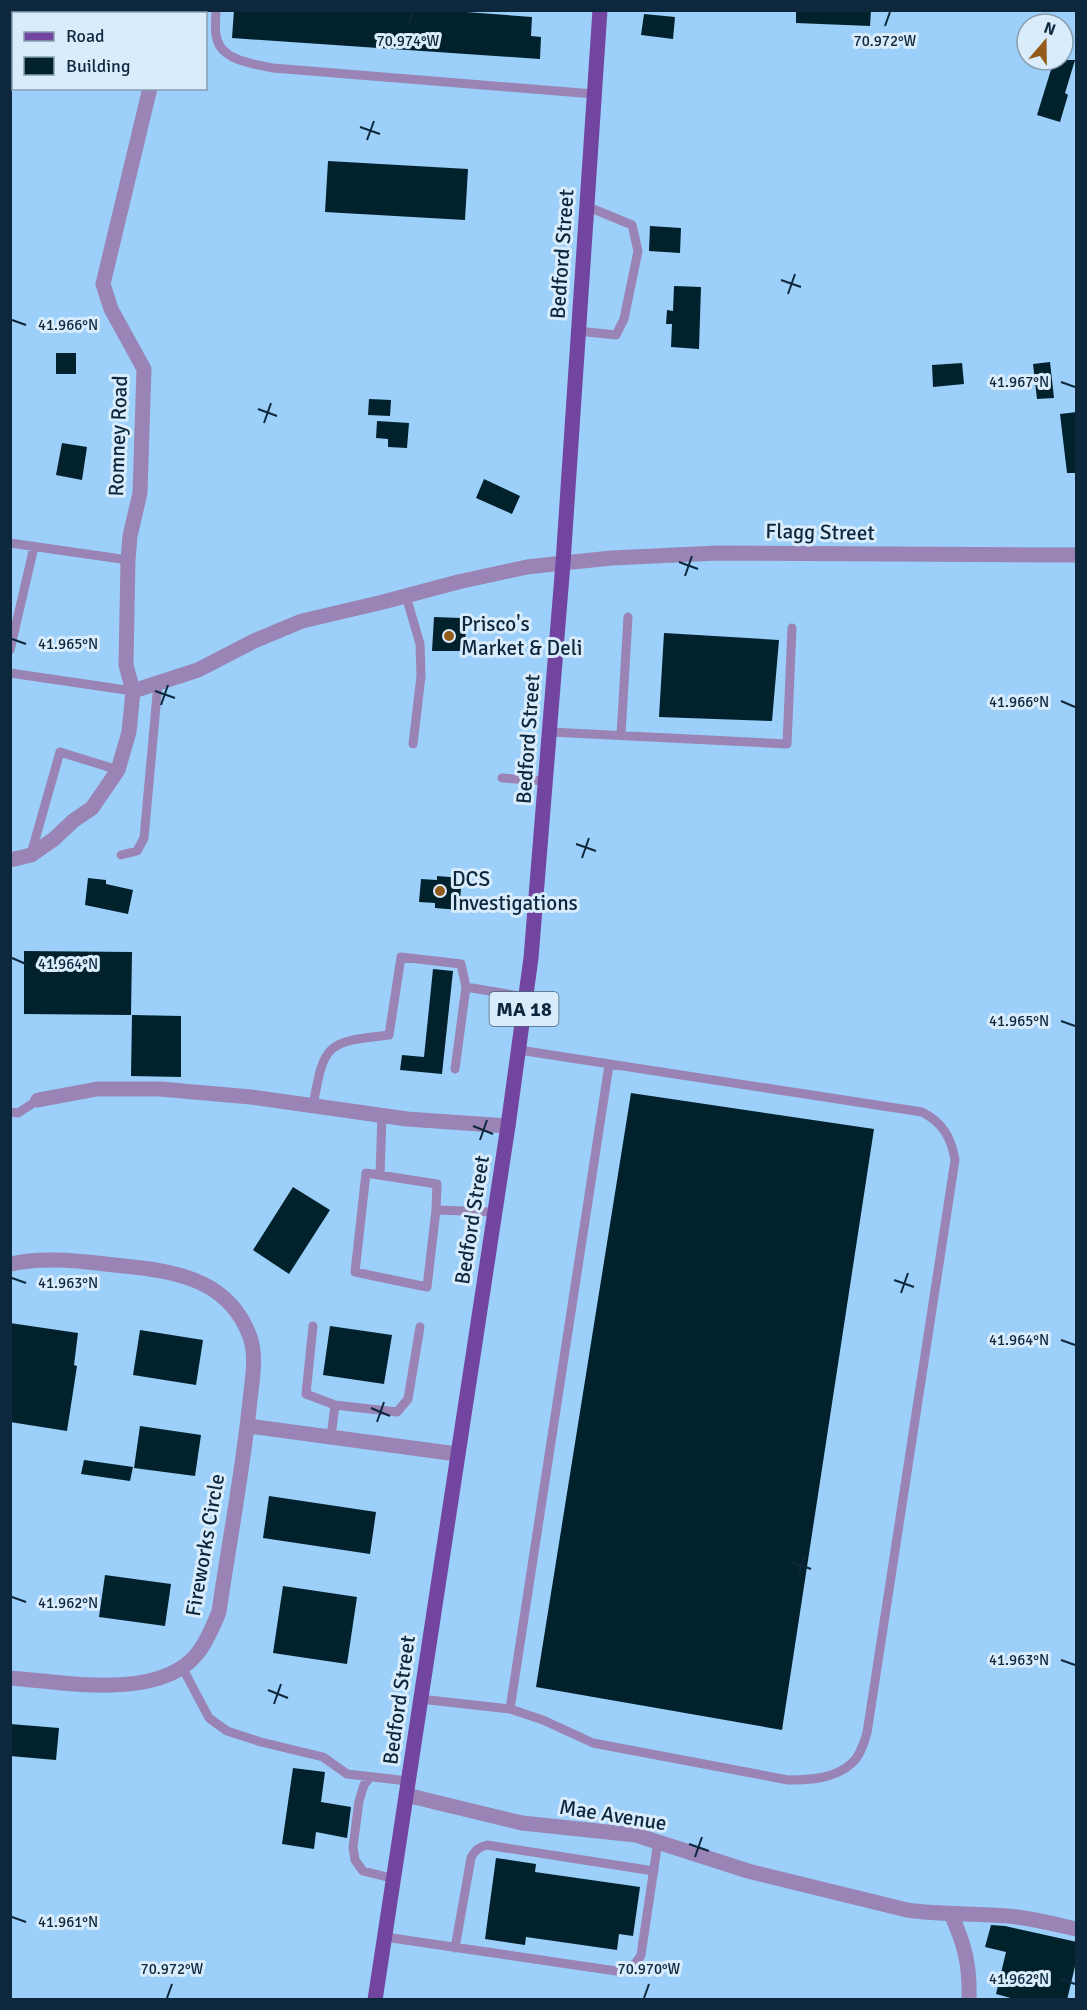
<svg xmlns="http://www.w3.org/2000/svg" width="1087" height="2010" viewBox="0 0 1087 2010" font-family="Signika,sans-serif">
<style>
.building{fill:#01222d}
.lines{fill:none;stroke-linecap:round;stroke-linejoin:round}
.service{stroke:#9984b5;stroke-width:9}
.minor{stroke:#9984b5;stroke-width:15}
.tertiary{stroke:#9984b5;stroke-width:15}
.primary{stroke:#7246a0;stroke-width:15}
.ticks{fill:none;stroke:#0d283c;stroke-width:2}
.poi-dot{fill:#945b18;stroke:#d9ecfc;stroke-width:2}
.labels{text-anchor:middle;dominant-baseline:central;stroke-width:6;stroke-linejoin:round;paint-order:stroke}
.shield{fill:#d9ecfc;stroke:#4a6376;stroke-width:1.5}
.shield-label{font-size:20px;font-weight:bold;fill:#0d283c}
.street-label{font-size:21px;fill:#0d283c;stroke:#d9ecfc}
.poi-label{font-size:21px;fill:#0d283c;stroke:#d9ecfc;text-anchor:start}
.ticks-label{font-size:15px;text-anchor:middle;fill:#0d283c;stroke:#d9ecfc;stroke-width:6;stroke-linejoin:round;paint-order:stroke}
</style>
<rect width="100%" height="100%" fill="#9ccff9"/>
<path class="building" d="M234 10H439L532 17 531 36 541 37 540 59 232 38Z
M796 10H871L870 26 796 23Z
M644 14 675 17 673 39 641 35Z
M1054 60H1075L1065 93 1068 95 1060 122 1037 115Z
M328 161 468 169 465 220 325 212Z
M650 226 681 228 680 253 649 251Z
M674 286 701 287 699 349 671 347 672 324H666L667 310 673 311Z
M56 353H76V374H56Z
M1050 362 1054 398 1037 399 1033 364Z
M962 363 964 384 933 387 932 365Z
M369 399 391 400 390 416 368 415Z
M1077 412V473H1067L1060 414Z
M377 421 409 423 407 448 388 447V439L376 438Z
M62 443 87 447 82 480 56 475Z
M484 479 520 496 512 514 476 498Z
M434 617 461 618V620H466L465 651H432Z
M664 633 779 640 772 721 659 717Z
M437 876 462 878 459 910 435 908V903L419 902 421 879 437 880Z
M88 878 106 880V884L133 890 128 914 85 905Z
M24 951 132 952 131 1015 24 1014Z
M433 969 453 971 442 1074 400 1070 402 1055 424 1057Z
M132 1015 181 1016V1077L131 1076Z
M631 1093 874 1129 782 1730 536 1687Z
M293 1187 330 1210 289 1274 253 1250Z
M10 1323 78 1333 74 1365 77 1366 67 1431 10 1422Z
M330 1326 392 1335 384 1384 323 1375Z
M140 1330 203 1340 196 1385 133 1375Z
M140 1426 201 1435 195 1476 134 1468Z
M84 1460 133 1467 130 1481 81 1474Z
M269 1496 376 1512 370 1554 263 1538Z
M105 1575 171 1584 165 1626 99 1617Z
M283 1586 357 1597 347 1664 273 1653Z
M10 1724 59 1728 56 1760 10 1756Z
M293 1768 325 1772 321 1802 351 1807 347 1838 316 1832 314 1849 282 1844Z
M496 1858 536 1864 535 1872 640 1887 633 1936 619 1934 617 1950 526 1937 525 1945 485 1939Z
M991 1925 1005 1926 1077 1942V1958L1067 2000H1018L996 1994 1006 1952 985 1947Z"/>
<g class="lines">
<path class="service" d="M216 10C216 19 214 31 217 39 222 61 255 64 273 68L594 94
M578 331 616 335 624 319 638 251 632 225 586 206
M10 543 128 560
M406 596 420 644 421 676 413 744
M10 650 34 547
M10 673 133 691
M550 732 787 744 792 628
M621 735 628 617
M502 778 546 781
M31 854 60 752 118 770
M121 855 137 851 144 838 158 684
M455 1069 466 987 526 997
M313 1106C324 1043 326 1042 389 1035L401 957 461 964 466 987
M10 1112 18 1113 38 1100
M380 1175 382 1115
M436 1210 437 1184 366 1173 355 1272 427 1287 436 1210 494 1212
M313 1326 306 1394 335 1405
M331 1437 335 1405 397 1412 408 1399 420 1327
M182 1667 209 1718 227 1731 261 1742 323 1757 347 1774 408 1781
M420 1699 510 1709 543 1720 593 1743 788 1780C809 1780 835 1779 852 1763 860 1756 864 1743 867 1733L955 1160C951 1137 943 1123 922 1112L519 1050
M510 1709 609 1065
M370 1777 364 1785 359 1801 353 1847 355 1860 363 1871 395 1879
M385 1937 616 1971C629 1970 635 1966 641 1955L658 1841
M455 1948 471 1858C475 1850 479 1847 487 1845L654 1871"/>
<path class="minor" d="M165 14V10
M133 691 198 670 254 641 302 621 383 602 458 582 527 567 563 563
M10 860 31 855 54 839 73 821 92 808 118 770 129 732 133 691 126 665 128 560 130 536 140 493 144 369 111 309 103 284 150 88
M38 1100 97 1089H160L251 1097 407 1119 508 1126
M10 1264C50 1255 92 1263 133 1267 183 1272 231 1284 250 1337 257 1357 252 1380 250 1400 243 1471 229 1542 219 1612 213 1626 207 1642 197 1654 159 1701 64 1682 10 1678
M248 1426 457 1454
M406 1795 522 1823 636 1835 748 1871 907 1910C941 1915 975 1913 1008 1916 1031 1918 1054 1924 1076 1929
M951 1914C965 1945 970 1965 969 2000"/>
<path class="tertiary" d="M563 563 612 558 717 553 1076 555"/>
<path class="primary" d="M375 2000 508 1126 531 958 563 563 600 10"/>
</g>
<path class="ticks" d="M408 26 413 12M885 26 890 12M360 127 380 134M367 140 374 121M781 280 801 287M788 294 795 274M12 320 26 325M1061 382 1075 387M258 409 277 416M264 423 271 403M679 562 698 569M685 576 692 556M12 639 26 644M155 691 175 698M1061 701 1075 707M161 705 168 685M576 844 596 851M582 858 589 838M12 958 26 964M1061 1021 1075 1026M473 1126 493 1134M480 1140 487 1120M12 1278 26 1283M894 1280 914 1287M901 1293 908 1273M1061 1340 1075 1345M371 1408 390 1416M377 1422 384 1402M792 1562 811 1569M798 1575 805 1555M12 1597 26 1602M1061 1660 1075 1665M268 1690 288 1698M274 1704 281 1684M689 1844 709 1851M695 1857 702 1837M12 1917 26 1922M1061 1979 1075 1984M167 1998 172 1984M644 1998 649 1984"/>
<g class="poi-dot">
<circle cx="449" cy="636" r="6"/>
<circle cx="440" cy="891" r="6"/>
</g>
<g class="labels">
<rect class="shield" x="489.5" y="992" width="69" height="34" rx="4.5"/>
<g class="shield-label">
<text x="524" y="1009">MA 18</text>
</g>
<g class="street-label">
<text transform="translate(562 254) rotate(-86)">Bedford Street</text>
<text transform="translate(118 436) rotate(-88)">Romney Road</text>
<text transform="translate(820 532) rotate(1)">Flagg Street</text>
<text transform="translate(528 739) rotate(-86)">Bedford Street</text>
<text transform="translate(472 1220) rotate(-81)">Bedford Street</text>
<text transform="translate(205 1545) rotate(-80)">Fireworks Circle</text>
<text transform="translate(399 1700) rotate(-82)">Bedford Street</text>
<text transform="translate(613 1815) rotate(9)">Mae Avenue</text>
</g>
<g class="poi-label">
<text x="461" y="624">Prisco's<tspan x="461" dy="24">Market &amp; Deli</tspan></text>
<text x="452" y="879">DCS<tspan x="452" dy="24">Investigations</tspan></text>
</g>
</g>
<g class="ticks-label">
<text x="408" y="46">70.974°W</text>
<text x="885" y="46">70.972°W</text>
<text x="68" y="330">41.966°N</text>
<text x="1019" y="387">41.967°N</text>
<text x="68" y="649">41.965°N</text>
<text x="1019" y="707">41.966°N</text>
<text x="68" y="969">41.964°N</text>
<text x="1019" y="1026">41.965°N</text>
<text x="68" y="1288">41.963°N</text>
<text x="1019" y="1345">41.964°N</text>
<text x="68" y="1608">41.962°N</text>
<text x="1019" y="1665">41.963°N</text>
<text x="68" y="1927">41.961°N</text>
<text x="172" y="1974">70.972°W</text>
<text x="649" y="1974">70.970°W</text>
<text x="1019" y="1984">41.962°N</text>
</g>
<rect width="1087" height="2010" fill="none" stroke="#0d283c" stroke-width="24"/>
<rect x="12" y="12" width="195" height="78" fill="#d9ecfc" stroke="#879eaf" stroke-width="1.5"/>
<rect x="24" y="32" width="30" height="9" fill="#7246a0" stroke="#879eaf" stroke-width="1.5"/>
<text x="66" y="42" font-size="18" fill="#0d283c">Road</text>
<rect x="24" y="57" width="30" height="18" fill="#01222d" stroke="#879eaf" stroke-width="1.5"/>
<text x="66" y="72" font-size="18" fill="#0d283c">Building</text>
<g transform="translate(1045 42) rotate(20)"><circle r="28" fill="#d9ecfc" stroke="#879eaf" stroke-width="1.5"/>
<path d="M0-4.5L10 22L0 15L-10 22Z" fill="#945b18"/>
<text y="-9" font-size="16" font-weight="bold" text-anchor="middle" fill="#0d283c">N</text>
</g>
</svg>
